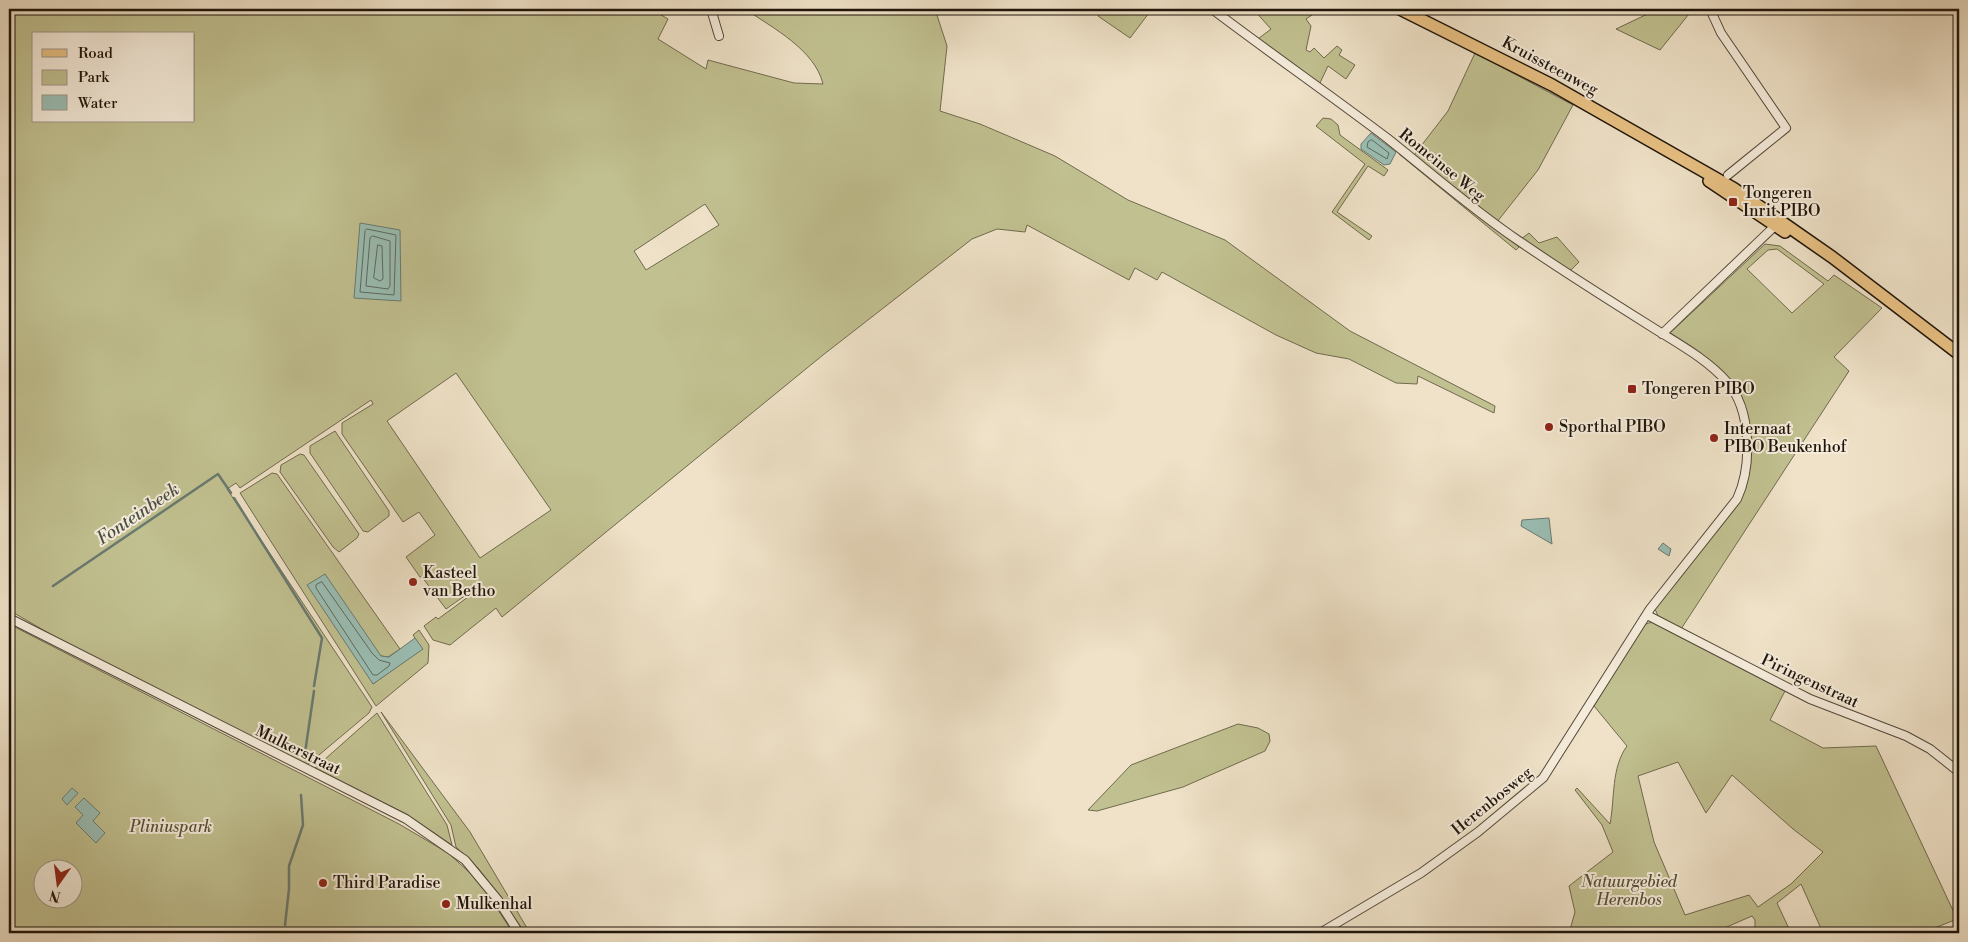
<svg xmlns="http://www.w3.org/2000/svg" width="1968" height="942" viewBox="0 0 1968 942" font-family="'Libre Bodoni',serif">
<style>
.green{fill:#c1c090;stroke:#706a4e;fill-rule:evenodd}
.water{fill:#9abeb4;stroke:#697a70}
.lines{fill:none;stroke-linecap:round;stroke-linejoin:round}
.shore{stroke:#5c6a60;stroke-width:1}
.stream{stroke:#697a70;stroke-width:2.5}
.minor-casing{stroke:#53483a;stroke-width:10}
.primary-casing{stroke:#1f150b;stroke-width:14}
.minor{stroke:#f5ecdb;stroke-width:8}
.primary{stroke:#e8c184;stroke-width:11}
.poi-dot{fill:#8f2418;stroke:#f5ecdb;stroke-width:2}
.labels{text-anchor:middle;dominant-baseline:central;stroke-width:4;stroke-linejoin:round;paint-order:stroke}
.street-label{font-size:16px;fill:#1f150b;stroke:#f5ecdb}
.poi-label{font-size:16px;fill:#1f150b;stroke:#f5ecdb;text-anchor:start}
.park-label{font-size:16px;font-style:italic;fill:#58513a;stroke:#f5ecdb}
.water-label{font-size:18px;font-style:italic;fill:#4a5046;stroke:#f5ecdb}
</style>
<rect width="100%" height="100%" fill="#efe2c8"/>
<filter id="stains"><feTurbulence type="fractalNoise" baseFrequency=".004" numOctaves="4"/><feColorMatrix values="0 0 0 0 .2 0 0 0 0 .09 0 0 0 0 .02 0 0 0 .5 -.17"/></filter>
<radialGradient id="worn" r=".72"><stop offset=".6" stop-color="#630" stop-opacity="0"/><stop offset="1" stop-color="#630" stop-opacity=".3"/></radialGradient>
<path class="green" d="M25 9H651L668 19 658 39 706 69 708 60 794 83 823 84C815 50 773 28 745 9H770L781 13 784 9H935L947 46 940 111 980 124 1055 156 1128 200 1225 240 1350 331 1495 406 1494 413 1418 376 1417 384 1396 383 1349 359 1316 353 1276 335 1162 272 1157 280 1135 268 1129 280 1027 225 1025 232 997 229 972 239 823 355 502 617 496 608 450 645 433 640 424 626 436 617 438 619 468 597 466 595 446 609 422 577H420L406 557 435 535 419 512 403 522 342 434V423L373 404 371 400 240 488 236 483 227 489 372 707 369 713 307 765 74 648 9 610V15ZM34 34H194V121H34ZM705 204 719 225 646 270 634 251ZM456 373 551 510 480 558 387 421Z
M1103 9H1152L1130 38 1098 16Z
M1253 9H1321L1306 19 1311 26 1306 50 1310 52 1314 48 1324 58 1337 46 1342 50 1339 55 1355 65 1346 79 1328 66 1319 85 1258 39 1271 29Z
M1658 9H1693L1660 50 1616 29Z
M1475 53 1573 105 1538 170 1497 222 1414 155 1448 111Z
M1323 118 1331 119 1338 125 1340 135 1388 170 1384 176 1368 166 1337 212 1372 236 1369 240 1332 212 1365 164 1316 126Z
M1401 152 1520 246 1516 250 1399 154Z
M1529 233 1539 243 1557 237 1579 262 1569 272 1521 239Z
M1765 244 1780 246 1828 281 1834 275 1882 308 1834 357 1849 371 1681 629 1659 618 1655 609 1701 548 1747 478 1743 411 1746 409C1728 371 1704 356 1670 333ZM1777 249 1824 284 1792 313 1747 269 1768 250Z
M335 431 389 511V516L368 532 363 531 310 453V446Z
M300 454 304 455 359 534 357 538 339 552 333 547 280 472 281 465Z
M272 473 277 474 400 649 388 657 381 656 375 650 325 575 373 684 422 649 413 635 419 630 429 645 428 663 376 706 240 493Z
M1652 622 1785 691 1770 720 1823 748 1876 746 1957 919 1922 933H1823L1801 884 1777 903 1791 933H1755V920L1752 916 1713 933H1569L1575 912 1569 886 1613 852 1602 825 1575 790 1577 788 1610 824C1615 798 1611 768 1627 746L1594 706 1643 625ZM1678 762 1706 813 1732 775 1793 829 1823 852 1791 884 1758 907 1749 895 1685 915 1654 842 1638 776Z
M9 624 399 824 448 853 479 881 513 933H9ZM42 870H72V900H42Z
M381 712 470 832 530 933H525L499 895 478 868 456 847 451 825Z
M377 713 447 825 452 845 408 815 315 768Z
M1238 724 1258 728 1269 734 1270 741 1265 751 1183 787 1097 811 1088 810 1131 765Z"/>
<path class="water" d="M1371 133 1396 152 1390 164 1384 165 1361 149V144Z
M360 223 400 230 401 301 354 298Z
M1549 518 1552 544 1521 526 1522 520Z
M1663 543 1671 549 1669 556 1658 549Z
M325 574 381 656 389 657 415 638 423 649 373 684 307 585Z
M72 788 78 793 67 805 62 799Z
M84 798 100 813 93 821 105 833 96 843 76 823 83 815 75 807Z"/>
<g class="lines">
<path class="shore" d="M1372 140 1389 153 1387 159 1367 147 1368 142Z
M367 229 396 235 394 295 360 292 365 231Z
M373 236 390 241V286L388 289 366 286 370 238Z
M378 245 382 246 383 279 380 281 374 278Z
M322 582 372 653 379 660 390 663 389 666 377 675H373L316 588V585Z"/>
<path class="stream" d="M234 498 322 638 314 686
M53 586 218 474 231 493
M305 753 314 691
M285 925 289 889V866L303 825 301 795"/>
<defs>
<path id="minor" d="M711 9 719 36
M1212 9C1270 53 1329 94 1387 138 1431 173 1473 210 1519 241 1561 270 1604 297 1647 324 1675 342 1706 358 1727 382 1752 410 1752 467 1737 499L1650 609 1543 778 1478 832 1421 873 1320 933
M1710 9 1721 33 1786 128 1728 175
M1662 334 1778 223
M1647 615 1810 699 1906 736 1930 749 1959 772
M9 618 406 819 465 860 498 900 519 933"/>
<path id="primary" d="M1400 9 1552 85 1733 188 1832 257 1959 354
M1709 181 1785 232"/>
</defs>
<use href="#minor" class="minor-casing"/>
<use href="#primary" class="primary-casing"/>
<use href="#minor" class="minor"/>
<use href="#primary" class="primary"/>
</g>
<g class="poi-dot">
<rect x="1728" y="197" width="10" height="10" rx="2.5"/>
<rect x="1627" y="384" width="10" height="10" rx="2.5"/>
<circle cx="1549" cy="427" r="5"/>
<circle cx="1714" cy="438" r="5"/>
<circle cx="413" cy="582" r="5"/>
<circle cx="323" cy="883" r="5"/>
<circle cx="446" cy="904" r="5"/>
</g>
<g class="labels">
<g class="street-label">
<text transform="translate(1550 66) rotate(28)">Kruissteenweg</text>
<text transform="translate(1442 165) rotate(39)">Romeinse Weg</text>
<text transform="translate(1810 681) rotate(25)">Piringenstraat</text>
<text transform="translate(298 750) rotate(26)">Mulkerstraat</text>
<text transform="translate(1492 801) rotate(-39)">Herenbosweg</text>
</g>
<g class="poi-label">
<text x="1743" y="193">Tongeren<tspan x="1743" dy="18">Inrit PIBO</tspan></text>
<text x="1642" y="389">Tongeren PIBO</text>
<text x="1559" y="427">Sporthal PIBO</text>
<text x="1724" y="429">Internaat<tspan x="1724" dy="18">PIBO Beukenhof</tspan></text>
<text x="423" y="573">Kasteel<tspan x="423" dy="18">van Betho</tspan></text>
<text x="333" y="883">Third Paradise</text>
<text x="456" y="904">Mulkenhal</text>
</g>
<g class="park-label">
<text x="171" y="827">Pliniuspark</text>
<text x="1629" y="882">Natuurgebied<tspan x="1629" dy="18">Herenbos</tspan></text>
</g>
<g class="water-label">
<text transform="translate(138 514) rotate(-34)">Fonteinbeek</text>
</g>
</g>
<rect width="1968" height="942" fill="none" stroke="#efe2c8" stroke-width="30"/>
<rect x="10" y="10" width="1948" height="922" fill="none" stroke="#1f150b" stroke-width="2.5"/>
<rect x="15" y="15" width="1938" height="912" fill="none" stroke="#1f150b"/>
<rect x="32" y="32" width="162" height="90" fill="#f5ecdb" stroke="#9f9688"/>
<rect x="42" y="49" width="25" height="8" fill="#e8c184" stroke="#9f9688"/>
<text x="78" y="58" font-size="15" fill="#1f150b">Road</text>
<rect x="42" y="70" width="25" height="15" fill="#c1c090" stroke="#9f9688"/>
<text x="78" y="82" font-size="15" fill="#1f150b">Park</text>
<rect x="42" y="95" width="25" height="15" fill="#9abeb4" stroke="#9f9688"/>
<text x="78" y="108" font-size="15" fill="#1f150b">Water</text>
<g transform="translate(58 884) rotate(194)"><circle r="24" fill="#f5ecdb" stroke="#9f9688"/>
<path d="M0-4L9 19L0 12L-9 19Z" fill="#8f2418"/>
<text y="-8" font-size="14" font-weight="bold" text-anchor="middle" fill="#1f150b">N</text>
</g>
<rect width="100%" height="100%" filter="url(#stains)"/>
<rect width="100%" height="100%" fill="url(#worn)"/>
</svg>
